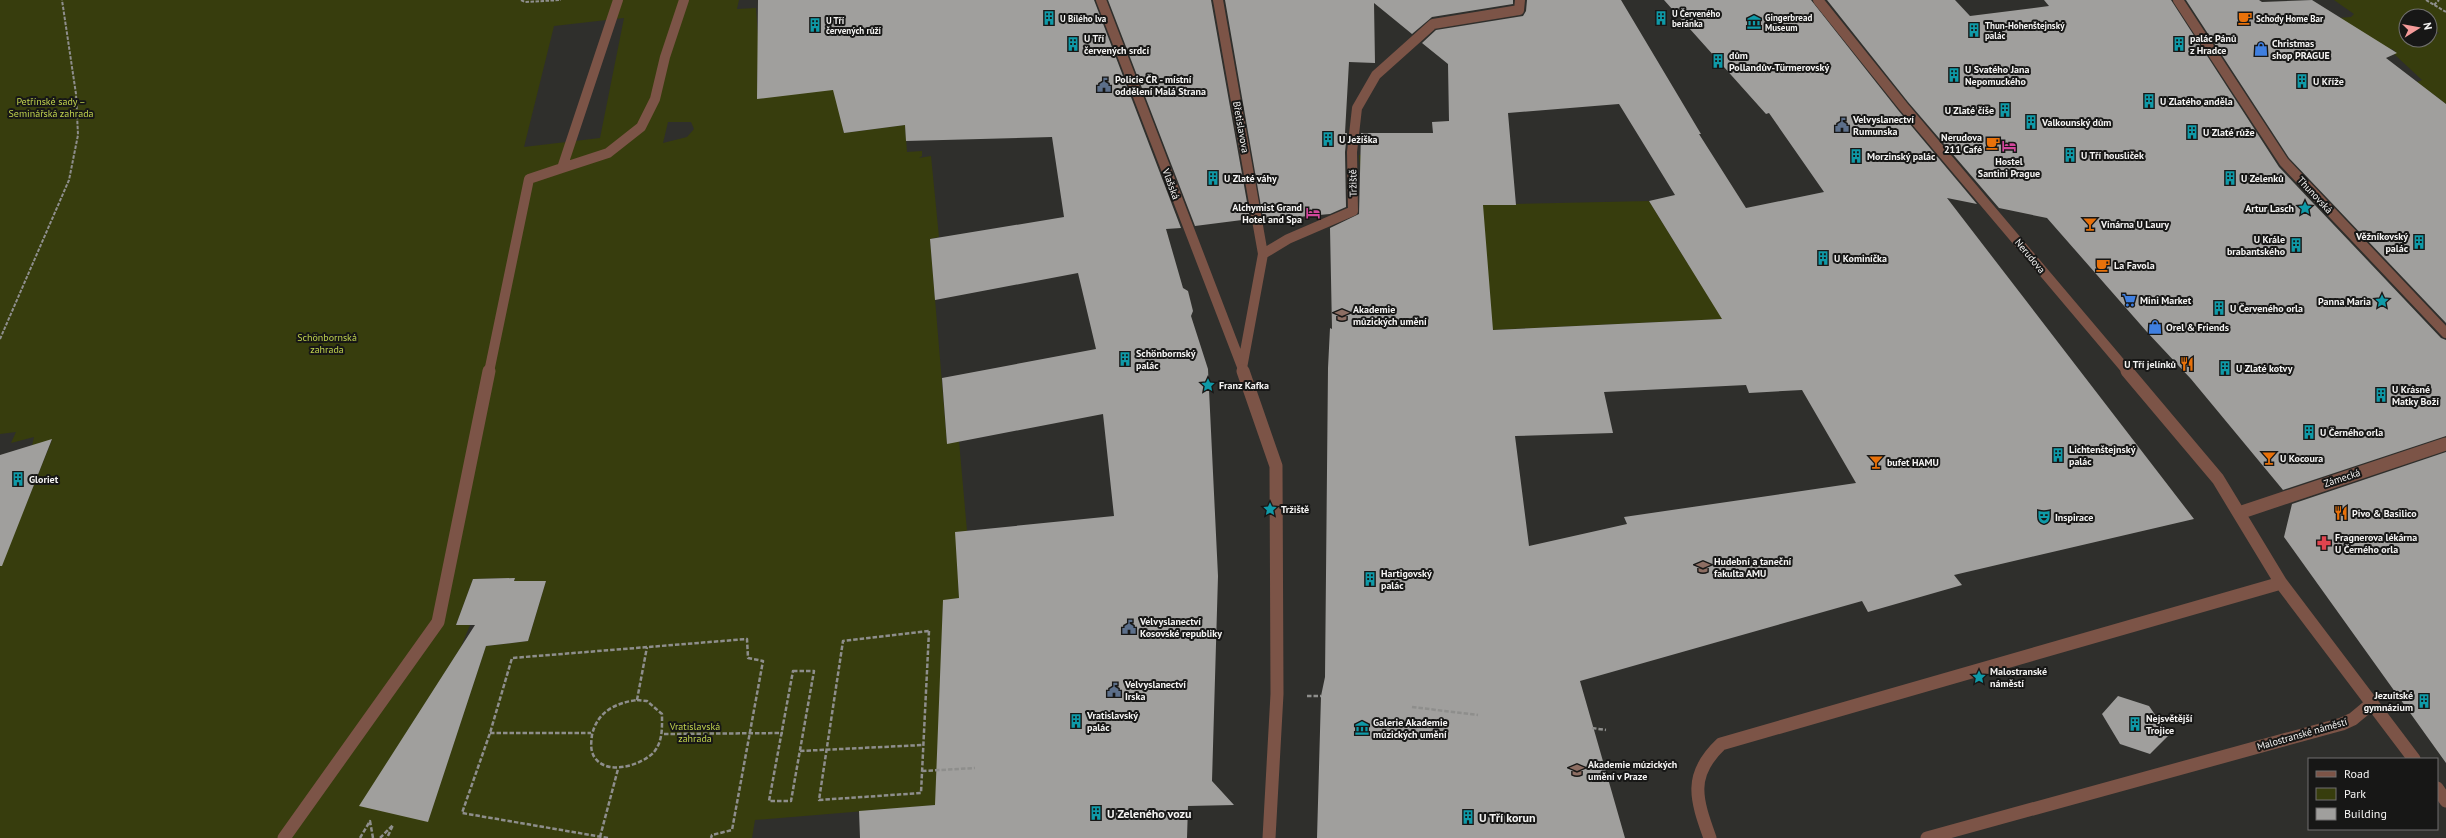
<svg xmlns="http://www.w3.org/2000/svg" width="2446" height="838" viewBox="0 0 2446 838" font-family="'PT Sans',sans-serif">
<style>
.green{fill:#373d0d;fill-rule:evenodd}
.building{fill:#a09f9d;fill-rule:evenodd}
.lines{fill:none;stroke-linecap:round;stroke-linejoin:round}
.path-far1{stroke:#8e8e8c;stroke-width:2;stroke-dasharray:3.5 1.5;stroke-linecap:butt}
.path{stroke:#8e8e8c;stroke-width:2.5;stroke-dasharray:4.5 2;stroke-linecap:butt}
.minor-far1{stroke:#7c5447;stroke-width:10}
.minor{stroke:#7c5447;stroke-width:13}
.labels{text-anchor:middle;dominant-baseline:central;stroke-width:4;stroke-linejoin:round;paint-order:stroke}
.far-poi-label{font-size:9px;font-weight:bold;fill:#f5f4f3;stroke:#171716;text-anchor:start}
.poi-label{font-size:10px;font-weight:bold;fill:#f5f4f3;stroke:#171716;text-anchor:start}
.park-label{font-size:10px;fill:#bfd14d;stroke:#171716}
.street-label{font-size:10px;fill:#f5f4f3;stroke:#171716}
.near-poi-label{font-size:12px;font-weight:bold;fill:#f5f4f3;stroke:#171716;text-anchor:start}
</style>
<rect width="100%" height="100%" fill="#2f2f2c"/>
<path class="green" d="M0 0H739L737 9 756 8 759 50 757 83 820 44 859 128 843 130 844 133 905 125 907 152 922 151V156L919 158 931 156 939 237 930 239 947 443 959 441 967 531 956 533 959 598 943 601 937 805 755 820 752 838H0V512H23L52 440 32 446 34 437 11 443 16 432 0 434ZM624 18 600 138 524 147 554 26ZM668 122H691L694 129 687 137 663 143ZM515 578 514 581H546L528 641 486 646 428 821 365 807 363 801 461 647 470 625H456L473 579Z
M2334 0H2446V104L2417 82 2422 80 2393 53 2396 52 2392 49 2380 51 2337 18 2351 17 2354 14ZM2406 16H2430V28L2439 33 2430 38V40L2419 43 2406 40V36L2401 33 2406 32Z
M1359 155 1471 158 1466 205 1649 201 1688 264 1744 318 1491 330 1364 214Z"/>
<path class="building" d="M758 0H1094L1181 228 1166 229 1183 288 1188 291 1193 311 1191 316 1208 369 1218 576 1212 781 1234 805 1188 806 1187 838H860L859 811 935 805 943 600 959 598 955 532 1114 516 1103 414 947 444 942 378 1096 349 1078 273 935 300 930 239 1064 217 1052 137 906 141 905 125 844 133 833 90 757 99Z
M1108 0H1211L1250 219 1195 226Z
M1225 0H1513V4L1432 17 1412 34 1374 3 1375 63 1349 62 1345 133H1347L1345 152 1346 207 1330 214 1276 219 1263 218Z
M1527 0H1621L1701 134H1699L1746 208 1824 192 1769 113 1766 114 1664 0H1811L1898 110 1977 204 1947 198 2194 519 1954 575 1962 585 1868 612 1862 601 1580 681 1625 838H1317L1321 696 1325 677 1328 368 1330 328 1332 329 1330 228 1359 214 1361 133H1433L1432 122 1449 121 1448 64 1422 43 1436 30 1523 16 1526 11ZM1619 104 1675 195 1649 201 1722 319 1493 330 1483 205H1516L1508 113ZM1746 385 1749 393 1802 390 1856 483 1624 517 1627 524 1529 546 1515 436 1613 433 1604 392Z
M1827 0H1955L1970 16 2049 6 2044 0H2171L2279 167 2441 338 2446 340V436L2283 490 2191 379 2147 332 2047 218 1999 208 1908 102Z
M2186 0H2259L2262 2 2312 0 2397 53 2386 58 2446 104V323L2289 158Z
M52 439 2 566H0V455Z
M2446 452V763L2284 537 2292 504Z
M515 578 514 581H546L528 641 486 646 428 822 359 806 475 625H456L473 579Z
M2118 696 2149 706 2169 735 2150 754 2120 744 2102 714Z"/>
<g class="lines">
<path class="path-far1" d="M521 0 525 2 561 0
M2426 0 2446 12
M2434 5 2439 0
M0 339 69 180 78 135 76 94 62 0"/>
<path class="path" d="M929 631 921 793 819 800 843 641Z
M793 671H814L791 801H769Z
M1307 696H1321
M637 700 647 701 662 714C662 727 663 741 654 752 642 765 608 776 595 758 590 751 591 743 592 735 597 712 615 703 637 700Z
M637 700 647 647
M1412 707 1478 715
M1592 728 1606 730
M490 733H591
M664 734 783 733
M800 751 923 745
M922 771 975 768
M600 837 618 769
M360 838 370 821 373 838
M380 838 393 825 387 838
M608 838 462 813 490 733 512 658 747 639 748 658 763 661 732 830 712 835 711 838"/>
<path class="minor-far1" d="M1101 0 1244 372
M1218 0 1263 254
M1818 0 1903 106 2128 372
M2178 0 2284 162 2446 333
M562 168 608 153 641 127 655 99 665 57 684 0
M1242 368 1263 254 1288 239 1353 211 1352 152 1357 108 1376 75 1433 24 1519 10 1520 0
M489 372 529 179 562 168 618 0"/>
<path class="minor" d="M1243 371 1276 466 1277 694 1269 838
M2127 371 2218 479 2281 583 2414 759
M2239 513 2446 444
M2437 788 2446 801
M284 838 438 622 489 371
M1710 838C1696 799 1688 775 1721 744L2281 583
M1927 838 2342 724 2353 719 2371 704"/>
</g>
<defs>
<symbol id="building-bare" viewBox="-9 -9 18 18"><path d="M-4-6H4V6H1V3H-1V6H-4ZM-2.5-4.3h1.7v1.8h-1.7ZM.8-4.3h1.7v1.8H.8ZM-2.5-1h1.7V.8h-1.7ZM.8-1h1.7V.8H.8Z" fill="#0f9aa8" stroke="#171716" stroke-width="2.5" paint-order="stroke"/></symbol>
<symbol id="cafe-bare" viewBox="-9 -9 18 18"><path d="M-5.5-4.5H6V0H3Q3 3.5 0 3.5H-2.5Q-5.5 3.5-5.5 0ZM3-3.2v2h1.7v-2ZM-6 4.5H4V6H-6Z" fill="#e8710a" stroke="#171716" stroke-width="2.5" paint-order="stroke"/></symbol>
<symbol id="museum-bare" viewBox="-9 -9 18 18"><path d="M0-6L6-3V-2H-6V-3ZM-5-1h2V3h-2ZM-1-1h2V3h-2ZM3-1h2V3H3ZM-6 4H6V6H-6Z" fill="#0f9aa8" stroke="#171716" stroke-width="2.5" paint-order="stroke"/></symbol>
<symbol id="shop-bare" viewBox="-9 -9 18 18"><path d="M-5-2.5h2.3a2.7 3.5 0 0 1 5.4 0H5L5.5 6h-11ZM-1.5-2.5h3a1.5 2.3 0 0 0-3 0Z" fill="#3f7fe0" stroke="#171716" stroke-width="2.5" paint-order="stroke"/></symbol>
<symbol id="civic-bare" viewBox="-9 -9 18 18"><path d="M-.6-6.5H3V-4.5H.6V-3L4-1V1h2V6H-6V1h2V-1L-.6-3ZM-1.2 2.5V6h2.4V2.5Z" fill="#5c6f8a" stroke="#171716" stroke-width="2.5" paint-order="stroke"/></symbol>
<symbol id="hotel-bare" viewBox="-9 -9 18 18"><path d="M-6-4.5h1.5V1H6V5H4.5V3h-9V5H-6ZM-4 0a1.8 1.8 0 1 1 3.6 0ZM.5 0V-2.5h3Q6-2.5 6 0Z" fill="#d1479c" stroke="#171716" stroke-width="2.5" paint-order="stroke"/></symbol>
<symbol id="sight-bare" viewBox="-9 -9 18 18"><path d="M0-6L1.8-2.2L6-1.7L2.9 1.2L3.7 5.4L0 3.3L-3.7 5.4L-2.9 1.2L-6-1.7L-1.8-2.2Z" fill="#0f9aa8" stroke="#171716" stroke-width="2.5" paint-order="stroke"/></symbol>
<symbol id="bar-bare" viewBox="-9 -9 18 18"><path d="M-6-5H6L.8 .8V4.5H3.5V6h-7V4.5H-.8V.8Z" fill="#e8710a" stroke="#171716" stroke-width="2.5" paint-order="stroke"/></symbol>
<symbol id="supermarket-bare" viewBox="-9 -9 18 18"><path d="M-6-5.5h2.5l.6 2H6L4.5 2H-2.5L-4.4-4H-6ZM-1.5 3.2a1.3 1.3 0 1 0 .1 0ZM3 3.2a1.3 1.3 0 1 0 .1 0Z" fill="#3f7fe0" stroke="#171716" stroke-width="2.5" paint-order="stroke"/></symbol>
<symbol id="university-bare" viewBox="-9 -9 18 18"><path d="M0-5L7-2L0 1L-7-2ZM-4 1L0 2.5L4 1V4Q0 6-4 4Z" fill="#8d6e63" stroke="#171716" stroke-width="2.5" paint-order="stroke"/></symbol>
<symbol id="restaurant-bare" viewBox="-9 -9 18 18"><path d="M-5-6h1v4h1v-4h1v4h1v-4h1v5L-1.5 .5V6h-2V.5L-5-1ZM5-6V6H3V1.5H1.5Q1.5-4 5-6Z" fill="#e8710a" stroke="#171716" stroke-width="2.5" paint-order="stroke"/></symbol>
<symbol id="theatre-bare" viewBox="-9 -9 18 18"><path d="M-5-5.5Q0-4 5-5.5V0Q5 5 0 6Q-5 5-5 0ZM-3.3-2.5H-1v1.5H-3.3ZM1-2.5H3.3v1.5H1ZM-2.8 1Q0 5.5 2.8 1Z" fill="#0f9aa8" stroke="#171716" stroke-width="2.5" paint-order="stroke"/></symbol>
<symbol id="pharmacy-bare" viewBox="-9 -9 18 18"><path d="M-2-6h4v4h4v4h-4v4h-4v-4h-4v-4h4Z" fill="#e0444e" stroke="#171716" stroke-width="2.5" paint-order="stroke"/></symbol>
</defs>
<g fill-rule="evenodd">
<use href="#building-bare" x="1039" y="8" width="20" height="20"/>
<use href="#building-bare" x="1651" y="8" width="20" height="20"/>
<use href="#cafe-bare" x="2235" y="8" width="20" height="20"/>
<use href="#museum-bare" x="1744" y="12" width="20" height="20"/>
<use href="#building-bare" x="805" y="15" width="20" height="20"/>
<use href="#building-bare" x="1964" y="20" width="20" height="20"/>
<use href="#building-bare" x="1063" y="34" width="20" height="20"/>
<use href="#building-bare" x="2169" y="34" width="20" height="20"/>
<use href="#shop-bare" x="2251" y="39" width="20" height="20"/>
<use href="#building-bare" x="1708" y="51" width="20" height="20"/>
<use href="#building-bare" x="1944" y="65" width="20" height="20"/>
<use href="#building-bare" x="2292" y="71" width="20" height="20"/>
<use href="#civic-bare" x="1094" y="75" width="20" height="20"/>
<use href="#building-bare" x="2139" y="91" width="20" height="20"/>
<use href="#building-bare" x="1995" y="100" width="20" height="20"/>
<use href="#building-bare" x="2021" y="112" width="20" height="20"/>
<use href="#civic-bare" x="1832" y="115" width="20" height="20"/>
<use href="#building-bare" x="2182" y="122" width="20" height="20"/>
<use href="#building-bare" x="1318" y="129" width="20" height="20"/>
<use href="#cafe-bare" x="1983" y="133" width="20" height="20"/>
<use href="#hotel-bare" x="1999" y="136" width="20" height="20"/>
<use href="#building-bare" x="2060" y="145" width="20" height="20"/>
<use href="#building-bare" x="1846" y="146" width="20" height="20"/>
<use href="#building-bare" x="1203" y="168" width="20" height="20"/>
<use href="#building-bare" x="2220" y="168" width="20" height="20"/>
<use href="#sight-bare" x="2295" y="198" width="20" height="20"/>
<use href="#hotel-bare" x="1303" y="203" width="20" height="20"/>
<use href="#bar-bare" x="2080" y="214" width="20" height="20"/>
<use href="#building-bare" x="2409" y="232" width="20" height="20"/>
<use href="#building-bare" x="2286" y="235" width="20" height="20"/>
<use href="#building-bare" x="1813" y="248" width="20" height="20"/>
<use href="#cafe-bare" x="2093" y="255" width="20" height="20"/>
<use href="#supermarket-bare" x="2119" y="290" width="20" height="20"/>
<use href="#sight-bare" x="2372" y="291" width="20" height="20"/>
<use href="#building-bare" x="2209" y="298" width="20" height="20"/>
<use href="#university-bare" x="1332" y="305" width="20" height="20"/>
<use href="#shop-bare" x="2145" y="317" width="20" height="20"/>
<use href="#building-bare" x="1115" y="349" width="20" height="20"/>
<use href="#restaurant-bare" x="2177" y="354" width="20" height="20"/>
<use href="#building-bare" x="2215" y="358" width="20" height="20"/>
<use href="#sight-bare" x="1198" y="375" width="20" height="20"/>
<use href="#building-bare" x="2371" y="385" width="20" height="20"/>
<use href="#building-bare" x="2299" y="422" width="20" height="20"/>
<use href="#building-bare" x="2048" y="445" width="20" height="20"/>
<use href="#bar-bare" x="2259" y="448" width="20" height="20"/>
<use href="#bar-bare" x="1866" y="452" width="20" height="20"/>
<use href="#building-bare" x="8" y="469" width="20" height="20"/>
<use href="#sight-bare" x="1260" y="499" width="20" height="20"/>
<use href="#restaurant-bare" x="2331" y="503" width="20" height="20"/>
<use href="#theatre-bare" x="2034" y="507" width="20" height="20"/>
<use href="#pharmacy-bare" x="2314" y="533" width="20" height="20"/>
<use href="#university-bare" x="1693" y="557" width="20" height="20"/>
<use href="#building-bare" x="1360" y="569" width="20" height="20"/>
<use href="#civic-bare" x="1119" y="617" width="20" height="20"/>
<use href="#sight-bare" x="1969" y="667" width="20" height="20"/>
<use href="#civic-bare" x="1104" y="680" width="20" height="20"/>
<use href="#building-bare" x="2414" y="691" width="20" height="20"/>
<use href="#building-bare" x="1066" y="711" width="20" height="20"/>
<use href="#building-bare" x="2125" y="714" width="20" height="20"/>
<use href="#museum-bare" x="1352" y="718" width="20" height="20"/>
<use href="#university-bare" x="1567" y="760" width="20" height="20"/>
<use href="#building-bare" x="1086" y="803" width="20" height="20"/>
<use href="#building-bare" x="1458" y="807" width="20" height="20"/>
</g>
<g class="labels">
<g class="far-poi-label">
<text x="1672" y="13">U Červeného<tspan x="1672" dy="10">beránka</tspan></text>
<text x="1765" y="17">Gingerbread<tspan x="1765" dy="10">Museum</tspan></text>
<text x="1060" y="18">U Bílého lva</text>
<text x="2256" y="18">Schody Home Bar</text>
<text x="826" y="20">U Tří<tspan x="826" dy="10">červených růží</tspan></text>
<text x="1985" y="25">Thun-Hohenštejnský<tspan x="1985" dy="10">palác</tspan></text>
</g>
<g class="poi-label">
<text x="1084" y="38">U Tří<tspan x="1084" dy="12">červených srdcí</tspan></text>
<text x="2190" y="38">palác Pánů<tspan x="2190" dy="12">z Hradce</tspan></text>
<text x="2272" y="43">Christmas<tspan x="2272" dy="12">shop PRAGUE</tspan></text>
<text x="1729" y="55">dům<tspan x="1729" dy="12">Pollandův-Türmerovský</tspan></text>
<text x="1965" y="69">U Svatého Jana<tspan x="1965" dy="12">Nepomuckého</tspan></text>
<text x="1115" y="79">Policie ČR - místní<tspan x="1115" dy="12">oddělení Malá Strana</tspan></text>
<text x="2313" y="81">U Kříže</text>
<text x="2160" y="101">U Zlatého anděla</text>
<text x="1994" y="110" text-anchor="end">U Zlaté číše</text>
<text x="1853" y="119">Velvyslanectví<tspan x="1853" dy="12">Rumunska</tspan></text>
<text x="2042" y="122">Valkounský dům</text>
<text x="2203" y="132">U Zlaté růže</text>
<text x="1982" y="137" text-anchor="end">Nerudova<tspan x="1982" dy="12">211 Café</tspan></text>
<text x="1339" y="139">U Ježíška</text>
<text x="2081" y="155">U Tří housliček</text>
<text x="1867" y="156">Morzinský palác</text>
<text x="2009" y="161" text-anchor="middle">Hostel<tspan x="2009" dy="12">Santini Prague</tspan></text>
<text x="1224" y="178">U Zlaté váhy</text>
<text x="2241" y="178">U Zelenků</text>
<text x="1302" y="207" text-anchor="end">Alchymist Grand<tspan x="1302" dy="12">Hotel and Spa</tspan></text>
<text x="2294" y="208" text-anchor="end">Artur Lasch</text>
<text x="2101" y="224">Vinárna U Laury</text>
<text x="2408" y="236" text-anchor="end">Věžníkovský<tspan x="2408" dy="12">palác</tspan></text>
<text x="2285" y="239" text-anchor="end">U Krále<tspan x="2285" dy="12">brabantského</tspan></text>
<text x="1834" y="258">U Kominíčka</text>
<text x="2114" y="265">La Favola</text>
<text x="2140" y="300">Mini Market</text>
<text x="2371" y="301" text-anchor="end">Panna Maria</text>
<text x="2230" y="308">U Červeného orla</text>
<text x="1353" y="309">Akademie<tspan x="1353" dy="12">můzických umění</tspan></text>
<text x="2166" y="327">Orel &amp; Friends</text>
<text x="1136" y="353">Schönbornský<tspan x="1136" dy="12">palác</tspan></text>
<text x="2176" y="364" text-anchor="end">U Tří jelínků</text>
<text x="2236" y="368">U Zlaté kotvy</text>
<text x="1219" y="385">Franz Kafka</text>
<text x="2392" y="389">U Krásné<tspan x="2392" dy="12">Matky Boží</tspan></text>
<text x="2320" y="432">U Černého orla</text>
<text x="2069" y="449">Lichtenštejnský<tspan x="2069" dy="12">palác</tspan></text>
<text x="2280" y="458">U Kocoura</text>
<text x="1887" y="462">bufet HAMU</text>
<text x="29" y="479">Gloriet</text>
<text x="1281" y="509">Tržiště</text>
<text x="2352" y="513">Pivo &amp; Basilico</text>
<text x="2055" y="517">Inspirace</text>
<text x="2335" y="537">Fragnerova lékárna<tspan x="2335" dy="12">U Černého orla</tspan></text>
<text x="1714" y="561">Hudební a taneční<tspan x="1714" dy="12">fakulta AMU</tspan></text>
<text x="1381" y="573">Hartigovský<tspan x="1381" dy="12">palác</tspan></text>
<text x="1140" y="621">Velvyslanectví<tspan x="1140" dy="12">Kosovské republiky</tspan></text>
<text x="1990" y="671">Malostranské<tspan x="1990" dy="12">náměstí</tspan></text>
<text x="1125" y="684">Velvyslanectví<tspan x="1125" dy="12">Irska</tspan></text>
<text x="2413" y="695" text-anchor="end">Jezuitské<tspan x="2413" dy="12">gymnázium</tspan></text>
<text x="1087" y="715">Vratislavský<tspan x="1087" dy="12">palác</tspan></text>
<text x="2146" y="718">Nejsvětější<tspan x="2146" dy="12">Trojice</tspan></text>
<text x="1373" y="722">Galerie Akademie<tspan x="1373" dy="12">múzických umění</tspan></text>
<text x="1588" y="764">Akademie múzických<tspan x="1588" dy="12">umění v Praze</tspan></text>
</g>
<g class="park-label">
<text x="51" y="101">Petřínské sady –<tspan x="51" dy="12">Seminářská zahrada</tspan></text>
<text x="327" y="337">Schönbornská<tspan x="327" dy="12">zahrada</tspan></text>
<text x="695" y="726">Vratislavská<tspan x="695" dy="12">zahrada</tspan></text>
</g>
<g class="street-label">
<text transform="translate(1241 127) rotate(80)">Břetislavova</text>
<text transform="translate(1353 183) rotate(-91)">Tržiště</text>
<text transform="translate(1171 184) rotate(70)">Vlašská</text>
<text transform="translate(2315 195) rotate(47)">Thunovská</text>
<text transform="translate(2030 256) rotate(50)">Nerudova</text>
<text transform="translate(2342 478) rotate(-18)">Zámecká</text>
<text transform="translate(2302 734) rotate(-16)">Malostranské náměstí</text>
</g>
<g class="near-poi-label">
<text x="1107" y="813">U Zeleného vozu</text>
<text x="1479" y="817">U Tří korun</text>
</g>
</g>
<rect x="2308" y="758" width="130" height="72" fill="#171716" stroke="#706f6e"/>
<rect x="2316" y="771" width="20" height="6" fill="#7c5447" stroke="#706f6e"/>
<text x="2344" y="778" font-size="12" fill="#f5f4f3">Road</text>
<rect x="2316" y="788" width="20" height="12" fill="#373d0d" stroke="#706f6e"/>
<text x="2344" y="798" font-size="12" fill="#f5f4f3">Park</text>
<rect x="2316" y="808" width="20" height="12" fill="#a09f9d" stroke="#706f6e"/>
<text x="2344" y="818" font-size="12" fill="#f5f4f3">Building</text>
<g transform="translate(2418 28) rotate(79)"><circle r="19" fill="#171716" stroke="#706f6e"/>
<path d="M0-3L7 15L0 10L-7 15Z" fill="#f59b9a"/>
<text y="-6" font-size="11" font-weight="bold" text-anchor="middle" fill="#f5f4f3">N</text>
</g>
</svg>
